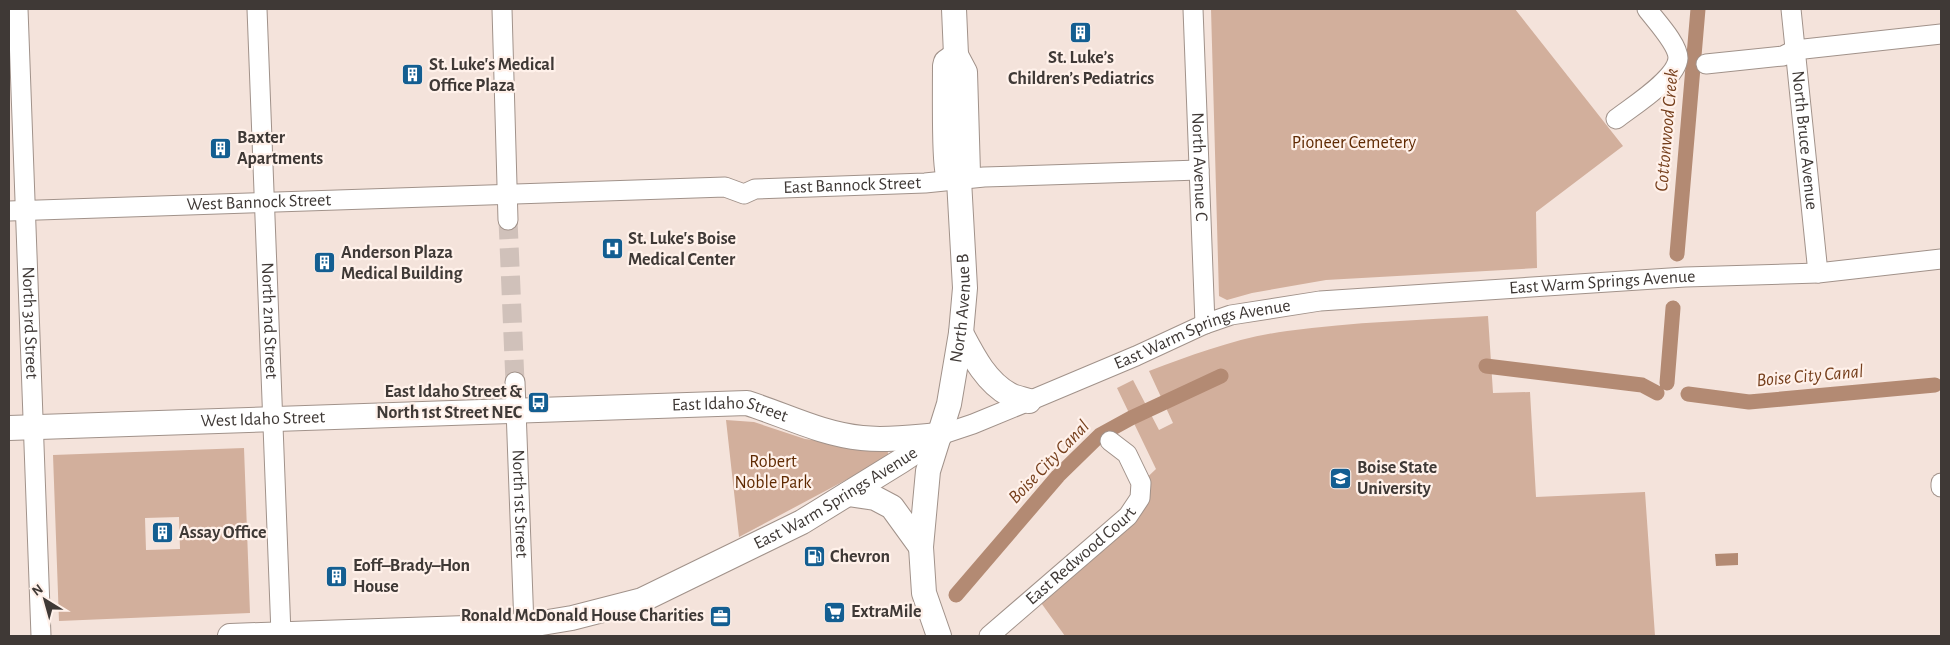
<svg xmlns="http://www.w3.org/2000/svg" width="1950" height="645" viewBox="0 0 1950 645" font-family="'Alegreya Sans',sans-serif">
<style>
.green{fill:#d2af9c;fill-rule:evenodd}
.water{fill:#b38a73}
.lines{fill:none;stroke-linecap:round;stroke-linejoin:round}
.canal{stroke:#b38a73;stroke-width:15}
.minor-tunnel{stroke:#d0c1ba;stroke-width:19;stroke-dasharray:19 9;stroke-linecap:butt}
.minor-casing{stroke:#a1928a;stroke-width:21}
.major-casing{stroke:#a1928a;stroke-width:26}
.minor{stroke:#fff;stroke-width:19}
.major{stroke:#fff;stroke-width:24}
.labels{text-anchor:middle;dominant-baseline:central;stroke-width:4.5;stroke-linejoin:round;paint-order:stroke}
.poi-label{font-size:18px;font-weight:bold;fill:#3f3936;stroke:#fff1ea;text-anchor:start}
.street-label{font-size:18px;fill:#3f3936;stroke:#fff1ea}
.park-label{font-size:18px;fill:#5f2902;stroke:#fff1ea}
.water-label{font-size:19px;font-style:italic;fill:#763f1c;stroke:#fff1ea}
</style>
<rect width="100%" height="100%" fill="#f4e3db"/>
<path class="green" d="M1211 9H1515L1623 146 1536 212 1537 268 1326 280 1252 293 1227 300 1219 296Z
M1488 316 1493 393 1530 392 1536 497 1645 492 1655 636H1065L1039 600 1142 496 1137 487 1156 469 1117 388 1133 380 1159 430 1173 423 1149 371C1194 354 1240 337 1287 331 1353 322 1421 320 1488 316Z
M726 420 754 422 805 439 887 449 889 457 739 537Z
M244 448 250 613 59 621 53 455ZM179 517 180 549 146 550 145 518Z"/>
<path class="water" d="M1738 553V565L1716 566 1715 554Z"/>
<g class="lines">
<path class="canal" d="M1677 254 1698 9
M1486 366 1642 385 1657 393
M1667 383 1673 308
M1688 394 1749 402 1935 385
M956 595 1058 476 1100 435 1131 418 1221 376"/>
<path class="minor-tunnel" d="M508 220 515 382"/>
<defs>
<g id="minor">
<path id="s1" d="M18 9 41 636"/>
<path id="s2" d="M257 9 281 634"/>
<path d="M502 9 508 220"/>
<path id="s3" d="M1193 9 1205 324"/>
<path id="s4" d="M1791 9 1818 273"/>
<path d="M1706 64 1783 56 1795 50 1941 34"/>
<path d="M1616 119C1631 107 1677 79 1678 58 1678 44 1655 20 1647 9"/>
<path id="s5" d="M9 211 725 187 744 194 755 189 925 183 984 177 1199 170"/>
<path id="s6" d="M515 382 524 626"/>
<path id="s7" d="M940 435 973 424 1029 401 1136 356 1205 324 1231 315 1320 301 1685 277 1818 273 1941 259"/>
<path d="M1941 483V487"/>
<path id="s8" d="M989 636 1128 516 1140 498 1141 483 1127 454 1110 441"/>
</g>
<g id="major">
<path d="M954 9 956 55"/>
<path d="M956 55 965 72 968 173 959 180C956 179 951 178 948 175 944 168 945 81 945 66L946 62Z"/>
<path d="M961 333C973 356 986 382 1010 395 1016 398 1023 399 1029 401"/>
<path id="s9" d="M9 428 747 403C785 415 821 434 862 438 887 441 914 437 940 435"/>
<path d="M848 494 875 498 892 507 921 547"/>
<path id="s10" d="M230 636 524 626 572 618 642 600 802 522 901 461 940 435"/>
<path id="s11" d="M939 636 924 593 921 547 928 471 949 404 961 333 965 288 959 180"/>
</g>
</defs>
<use href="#minor" class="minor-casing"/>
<use href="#major" class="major-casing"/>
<use href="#minor" class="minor"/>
<use href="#major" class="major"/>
</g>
<defs>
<symbol id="building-square" viewBox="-11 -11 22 22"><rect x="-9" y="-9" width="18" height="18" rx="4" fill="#135e91" stroke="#fff1ea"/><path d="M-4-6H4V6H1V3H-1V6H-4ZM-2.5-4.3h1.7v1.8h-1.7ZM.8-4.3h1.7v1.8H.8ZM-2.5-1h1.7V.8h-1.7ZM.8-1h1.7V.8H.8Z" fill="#fff"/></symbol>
<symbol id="hospital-square" viewBox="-11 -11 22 22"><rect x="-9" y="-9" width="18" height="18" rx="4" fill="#135e91" stroke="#fff1ea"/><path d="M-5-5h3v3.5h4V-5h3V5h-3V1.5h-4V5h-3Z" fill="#fff"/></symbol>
<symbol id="bus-square" viewBox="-11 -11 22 22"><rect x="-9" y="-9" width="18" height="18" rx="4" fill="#135e91" stroke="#fff1ea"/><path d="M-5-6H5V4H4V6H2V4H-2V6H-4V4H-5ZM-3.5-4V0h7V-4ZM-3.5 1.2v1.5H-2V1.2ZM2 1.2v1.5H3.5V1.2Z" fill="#fff"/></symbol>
<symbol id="university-square" viewBox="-11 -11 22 22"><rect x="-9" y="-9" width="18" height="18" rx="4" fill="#135e91" stroke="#fff1ea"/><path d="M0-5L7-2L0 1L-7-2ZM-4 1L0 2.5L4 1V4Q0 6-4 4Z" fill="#fff"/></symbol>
<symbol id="fuel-square" viewBox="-11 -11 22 22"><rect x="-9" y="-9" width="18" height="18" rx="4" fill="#135e91" stroke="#fff1ea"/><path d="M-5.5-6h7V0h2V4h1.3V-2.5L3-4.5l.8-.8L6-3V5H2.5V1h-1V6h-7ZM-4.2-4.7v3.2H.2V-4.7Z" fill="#fff"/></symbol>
<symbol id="supermarket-square" viewBox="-11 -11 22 22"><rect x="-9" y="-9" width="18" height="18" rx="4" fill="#135e91" stroke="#fff1ea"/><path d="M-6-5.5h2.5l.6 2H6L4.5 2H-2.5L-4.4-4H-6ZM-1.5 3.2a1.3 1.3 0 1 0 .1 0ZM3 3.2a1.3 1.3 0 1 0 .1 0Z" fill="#fff"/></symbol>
<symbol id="office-square" viewBox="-11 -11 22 22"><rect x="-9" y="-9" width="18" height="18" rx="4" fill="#135e91" stroke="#fff1ea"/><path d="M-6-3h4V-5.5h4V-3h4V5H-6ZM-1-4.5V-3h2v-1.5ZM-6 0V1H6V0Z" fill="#fff"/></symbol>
</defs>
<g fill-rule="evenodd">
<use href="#building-square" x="1068" y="20" width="25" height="25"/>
<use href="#building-square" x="400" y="62" width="25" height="25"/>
<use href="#building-square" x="208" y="136" width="25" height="25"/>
<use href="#hospital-square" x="600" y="236" width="25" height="25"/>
<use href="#building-square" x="312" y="250" width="25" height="25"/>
<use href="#bus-square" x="526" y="390" width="25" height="25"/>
<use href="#university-square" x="1328" y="466" width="25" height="25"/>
<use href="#building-square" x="150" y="520" width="25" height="25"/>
<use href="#fuel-square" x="802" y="544" width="25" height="25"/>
<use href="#building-square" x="324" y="564" width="25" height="25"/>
<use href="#supermarket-square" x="822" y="600" width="25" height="25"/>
<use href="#office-square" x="708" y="604" width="25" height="25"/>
</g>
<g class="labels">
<g class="poi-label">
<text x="1081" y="58" text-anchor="middle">St. Luke’s<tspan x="1081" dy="21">Children’s Pediatrics</tspan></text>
<text x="429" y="65">St. Luke's Medical<tspan x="429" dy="21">Office Plaza</tspan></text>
<text x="237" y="138">Baxter<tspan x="237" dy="21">Apartments</tspan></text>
<text x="628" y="239">St. Luke's Boise<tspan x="628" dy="21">Medical Center</tspan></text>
<text x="341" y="253">Anderson Plaza<tspan x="341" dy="21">Medical Building</tspan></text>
<text x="522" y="392" text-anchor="end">East Idaho Street &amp;<tspan x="522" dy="21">North 1st Street NEC</tspan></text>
<text x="1357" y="468">Boise State<tspan x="1357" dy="21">University</tspan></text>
<text x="179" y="533">Assay Office</text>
<text x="830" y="557">Chevron</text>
<text x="353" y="566">Eoff–Brady–Hon<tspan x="353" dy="21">House</tspan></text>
<text x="851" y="612">ExtraMile</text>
<text x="704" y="616" text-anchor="end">Ronald McDonald House Charities</text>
</g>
<g class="street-label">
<text stroke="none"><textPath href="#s4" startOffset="132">North Bruce Avenue</textPath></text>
<text stroke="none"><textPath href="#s3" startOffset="158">North Avenue C</textPath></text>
<text stroke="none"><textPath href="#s5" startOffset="846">East Bannock Street</textPath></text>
<text stroke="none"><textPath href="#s5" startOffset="250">West Bannock Street</textPath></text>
<text stroke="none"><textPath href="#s7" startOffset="688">East Warm Springs Avenue</textPath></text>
<text stroke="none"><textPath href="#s11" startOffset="335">North Avenue B</textPath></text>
<text stroke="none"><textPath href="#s2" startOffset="312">North 2nd Street</textPath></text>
<text stroke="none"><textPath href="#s1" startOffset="314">North 3rd Street</textPath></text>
<text stroke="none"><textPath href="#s7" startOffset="282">East Warm Springs Avenue</textPath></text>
<text stroke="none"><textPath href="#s9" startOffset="722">East Idaho Street</textPath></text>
<text stroke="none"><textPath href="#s9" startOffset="254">West Idaho Street</textPath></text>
<text stroke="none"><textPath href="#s10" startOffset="634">East Warm Springs Avenue</textPath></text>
<text stroke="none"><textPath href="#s6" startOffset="122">North 1st Street</textPath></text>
<text stroke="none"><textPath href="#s8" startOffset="122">East Redwood Court</textPath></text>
</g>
<g class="park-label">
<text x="1354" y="143">Pioneer Cemetery</text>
<text x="773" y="462">Robert<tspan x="773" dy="21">Noble Park</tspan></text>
</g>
<g class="water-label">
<text transform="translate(1667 130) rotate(-85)">Cottonwood Creek</text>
<text transform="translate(1810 376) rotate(-5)">Boise City Canal</text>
<text transform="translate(1049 462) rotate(-46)">Boise City Canal</text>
</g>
</g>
<rect width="1950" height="645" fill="none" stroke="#3f3936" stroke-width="20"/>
<g transform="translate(45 600) rotate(323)" stroke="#fff1ea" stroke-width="4" paint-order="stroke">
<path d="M0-4L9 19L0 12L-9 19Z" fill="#3f3936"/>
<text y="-8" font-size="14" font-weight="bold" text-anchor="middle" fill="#3f3936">N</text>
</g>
</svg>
